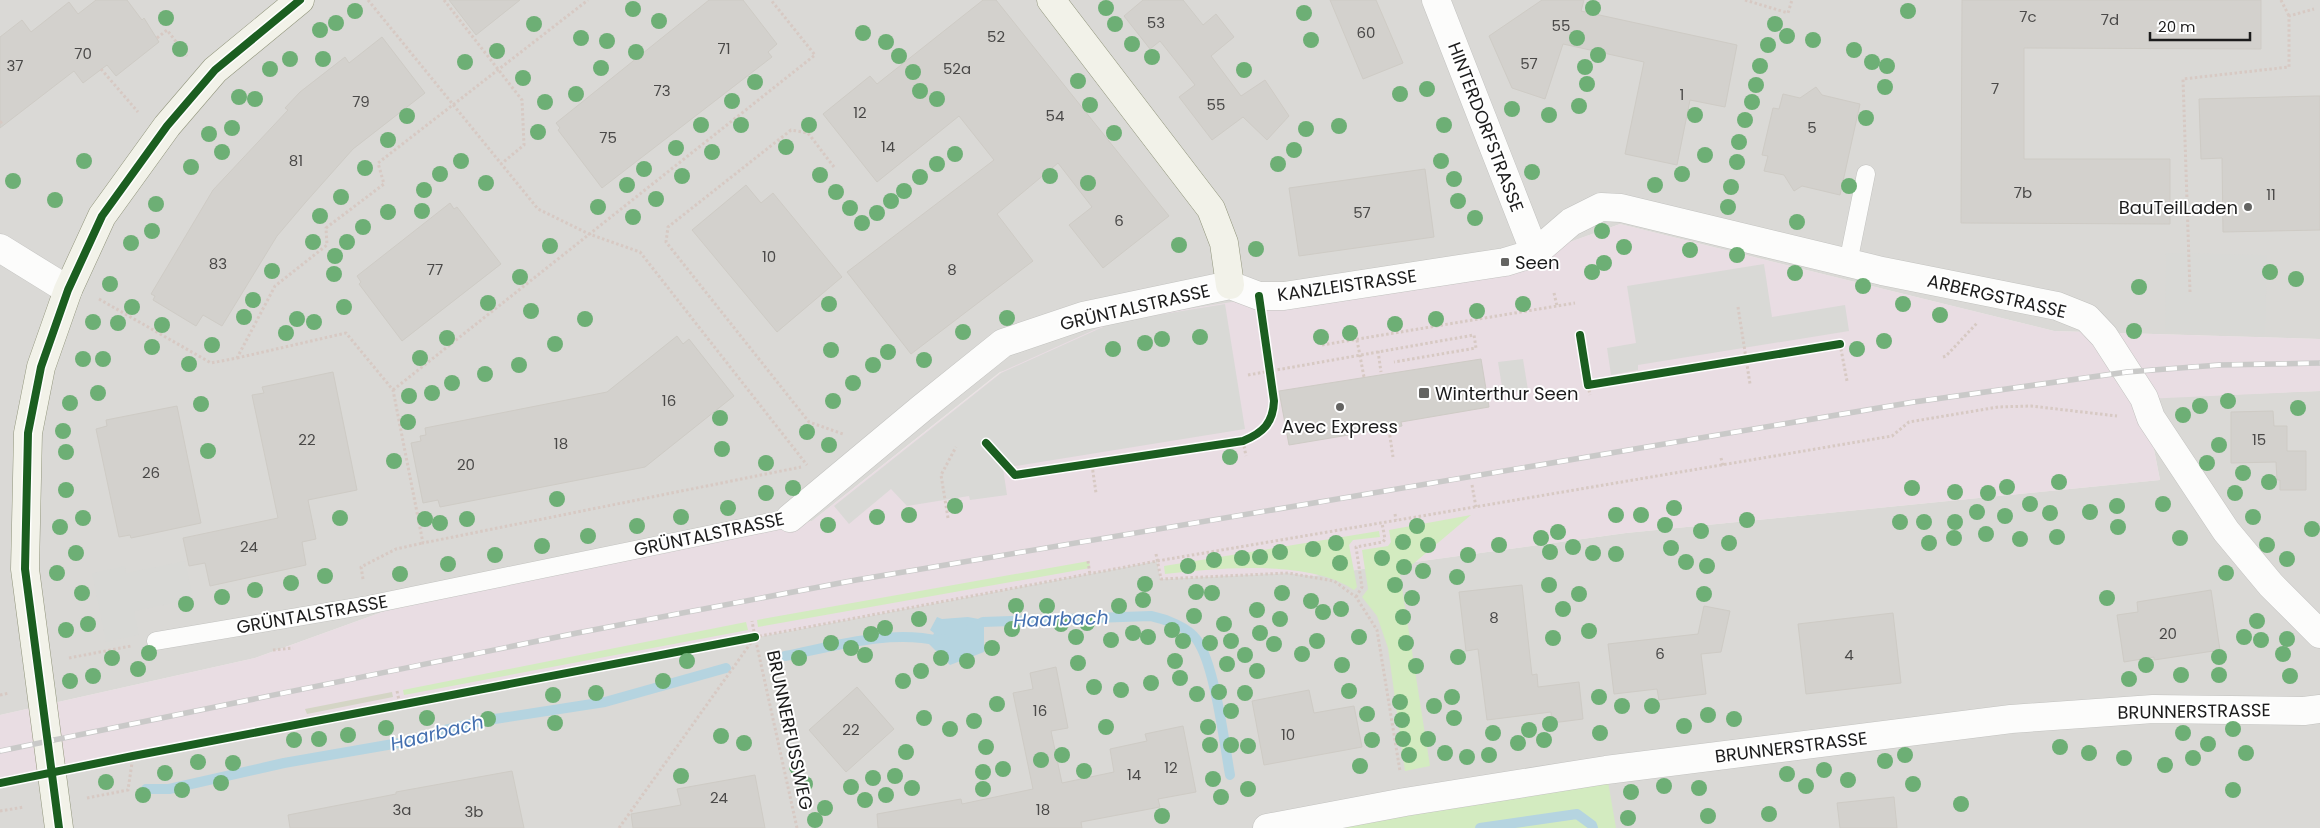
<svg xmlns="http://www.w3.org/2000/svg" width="2320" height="828" viewBox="0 0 2320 828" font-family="Poppins,sans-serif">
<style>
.residential{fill:#dad9d6}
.industrial{fill:#e9dde3}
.construction{fill:#d4d5c5}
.grass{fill:#d3ebc0}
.parking{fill:#d9d9d6}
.water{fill:#b5d4e0}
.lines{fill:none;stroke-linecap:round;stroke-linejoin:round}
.stream{stroke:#b5d4e0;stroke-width:10}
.building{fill:#d3d1cd;stroke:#cecbc5}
.lane-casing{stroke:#c3c3c0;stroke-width:19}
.street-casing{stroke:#c3c3c0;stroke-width:29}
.secondary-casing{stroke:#91957c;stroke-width:29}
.path{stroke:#d7c9c3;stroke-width:3;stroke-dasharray:2.5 2.5;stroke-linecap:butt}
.lane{stroke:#fcfcfb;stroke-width:18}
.street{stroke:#fcfcfb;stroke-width:28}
.secondary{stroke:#f2f2e9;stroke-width:28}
.rail-casing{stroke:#c9c9c8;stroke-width:5.5}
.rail{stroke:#fff;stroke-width:4;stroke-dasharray:11;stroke-linecap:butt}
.cycleway-casing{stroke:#fff;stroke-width:11}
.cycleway{stroke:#1b5e20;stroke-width:8}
.tree{fill:#6daf75}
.poi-dot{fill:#646462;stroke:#fff;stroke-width:2}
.labels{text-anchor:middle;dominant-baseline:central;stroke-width:4;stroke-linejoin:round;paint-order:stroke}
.number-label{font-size:15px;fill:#4a4948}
.street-label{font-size:18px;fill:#1c1c1c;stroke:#fff}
.poi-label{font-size:18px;fill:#1c1c1c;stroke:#fff;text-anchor:start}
.water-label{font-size:19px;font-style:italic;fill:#4470b0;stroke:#fff}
</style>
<rect width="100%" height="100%" fill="#ebeae4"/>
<path class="residential" d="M0 0H2320V339L2054 331 1620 224 1542 252 1000 372 812 521 385 611 255 658 0 715Z
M2320 391V828H0V783L133 756 1157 561 1161 579 1288 573 1312 576 1626 533 2160 480 2144 398Z"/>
<path class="industrial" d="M1620 224 2054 331 2320 339V391L2144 399 2160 480 1626 533 1312 576 1288 573 1161 579 1157 561 133 756 0 783V715L255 658 385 611 812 521 1001 372 1114 321 1542 252Z"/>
<path class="construction" d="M392 692 393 697 307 714 305 709Z"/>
<path class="grass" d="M1471 515 1400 575 1430 766 1405 771 1388 648 1377 616 1362 597 1368 589 1362 550 1388 546 1391 542 1389 530Z
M1379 531 1380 537 1353 540 1349 545 1357 587 1354 590C1310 559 1217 568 1165 574L1164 566Z
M1089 561 1090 568 758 627 757 620Z
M746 622 748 630 404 695 403 690Z
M1606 770 1616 828H1275Z"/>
<path class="parking" d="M2166 253 2267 255 2265 334 2165 332Z
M1764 264 1772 317 1845 305 1849 331 1638 365V370L1611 375 1607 348 1636 343 1627 286Z
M1225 304 1245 429 1003 468 1007 495 970 500 969 496 907 506 891 489 849 524 834 506 1001 373 1114 322Z
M1523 359 1528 390 1503 393 1498 362Z
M185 561 193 599 134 611 139 635 106 642 92 573 125 566 126 573Z"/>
<path class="water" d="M937 617 942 619 968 617 984 620V652L950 665 929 644 934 633 930 630Z"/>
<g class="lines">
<path class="stream" d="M971 628 983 622 1151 616C1165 619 1188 627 1197 640 1215 666 1224 741 1230 775
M785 656C835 646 890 629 940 641L944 639
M146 789H169L284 763 422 739 448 729 482 721 605 702 726 668
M1480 828 1577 814 1592 825 1593 828"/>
</g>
<path class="building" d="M96 0H127L142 20 144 18 159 42 116 76 107 65 83 83 74 71 0 128V37L22 20 31 32 69 2 78 14Z
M449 0H520L476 35Z
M709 0H743L777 44 768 52 772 57 602 188 558 130 560 128 556 123Z
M983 0H996L1169 216 1103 268 1069 225 1092 207 1058 163 997 214 1033 261 911 354 847 272 994 160 959 116 877 182 823 114 870 76 877 84Z
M1143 0H1183L1203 25 1216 14 1234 37 1211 56 1241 96 1265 80 1289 116 1267 140 1243 117 1212 140 1179 97 1195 85 1160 41 1150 49 1124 16Z
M1330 0H1376L1403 63 1363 79Z
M1542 0H1584L1581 11 1737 45 1725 107 1690 100 1677 165 1625 154 1644 62 1563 44 1545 99 1512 88 1489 36Z
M1962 0H2261V49L2024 48V159H2170V224L1961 223Z
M382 37 425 93 353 149 305 203 277 236 222 326 203 315 196 326 153 300 155 296 151 294 213 190 288 110 285 108 300 92 345 57 349 63Z
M1816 87 1822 95 1860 104 1840 195 1802 186 1794 191 1784 175 1764 171 1768 156 1762 155 1773 108 1779 109 1783 94 1800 98Z
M2316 96H2320V230L2223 232 2222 158 2201 159 2199 99Z
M1425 169 1434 237 1299 256 1289 188Z
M746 185 761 203 773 193 842 277 777 332 692 230Z
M450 203 454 209 457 207 501 264 402 341 359 284 361 282 357 276Z
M677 336 683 344 689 339 734 396 645 467 440 507 438 500 423 503 411 443 421 441 420 436 426 435 425 428 607 392Z
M1481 359 1489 407 1401 422 1402 426 1289 445 1279 391Z
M333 372 357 490 308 500 316 539 302 542 306 565 210 586 205 563 189 566 183 538 278 518 252 395 264 393 262 387Z
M177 406 201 523 131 538 130 535 119 537 96 429 107 426 106 420Z
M2273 411 2274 426H2287V451H2306V490H2280V480H2277L2276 462 2231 463V412Z
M1522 585 1532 675 1537 674 1538 687 1579 682 1583 719 1552 723 1551 712 1487 720 1478 649 1466 651 1459 592Z
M2211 590 2220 650 2154 660V657L2124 662 2117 615 2138 612 2137 602Z
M1704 606 1730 611 1721 652 1701 654 1706 694 1659 700 1657 689 1614 694 1608 644 1698 634Z
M1893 613 1901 683 1806 694 1798 624Z
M1056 667 1068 728 1051 731 1062 783 1114 772 1110 749 1147 741 1145 734 1183 726 1196 792 1158 799 1160 807 1081 822 1082 828H878L877 814 961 799 962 804 1033 789 1013 693 1033 689 1030 673Z
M857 687 894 729 846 772 809 730Z
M1309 690 1314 713 1354 706 1362 747 1264 765 1252 701Z
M512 771 524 828H290L288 815 396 794V792Z
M755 775 765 828H633L631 814 681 805 677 789Z
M1894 797 1897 828H1840L1837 803Z"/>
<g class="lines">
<defs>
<path id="lane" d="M1848 263 1866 174
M156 641 368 605 790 518"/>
<path id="street" d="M1436 0 1535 253
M0 248 68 290
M790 518 922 408 1003 343 1083 316 1230 285 1259 296H1284L1505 262 1535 253 1571 222 1601 207 1621 208 1882 271 2057 306 2087 318 2104 336 2144 398 2151 418 2226 531 2271 585 2320 634
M1267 828 1405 802 1606 770 2011 719 2153 709 2304 711 2320 709"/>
<path id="secondary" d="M1051 0 1211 209 1224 243 1230 285
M59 828 25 569 28 433 41 367 68 290 102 216 167 126 215 70 300 0"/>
</defs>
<use href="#lane" class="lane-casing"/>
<use href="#street" class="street-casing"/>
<use href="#secondary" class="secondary-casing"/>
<path class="path" d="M368 0 538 209 589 234 640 252 807 465
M444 0 522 100 524 145 501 164
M1745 0 1788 13 1792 0
M2281 0 2289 16
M157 38 167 30 187 56
M101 69 138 112
M0 123 4 120
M834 167 808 133 791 130 668 227 666 242 809 422 843 434
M2190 292 2183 79 2289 67V16L2314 9
M1554 293 1557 306
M99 299 211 363 237 358 275 286 327 245 326 228 384 184 378 163 588 0
M1738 307 1750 384
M1357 340 1364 377
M1840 344 1847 381
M1322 345 1575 303
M1378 351 1381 372
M1943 357 1946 356 1978 322
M237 358 346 333 393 390 423 543 801 467
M1248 375 1474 335 1476 348 1394 362
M1588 385 1590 395
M393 390 815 55 771 0
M1389 430 1393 457
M1243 441 1246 456
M1721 458 1723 466
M1092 465 1096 493
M1472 485 1476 507
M1395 514 1396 520
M948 518 941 475 956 447
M1156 554 1161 579 1288 573 1334 581 1356 597 1377 630 1400 771
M1088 561 1090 575
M363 579 361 567 396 549 423 543
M1356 597 1362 587 1356 547 1383 542 1385 539 1382 523
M273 650 293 648
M69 658 131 646
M397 691 400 705
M0 695 9 693
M87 798 128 790 133 756
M0 811 24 807
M619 828 755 637 752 621
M797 828 755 637 1157 561 1892 436 1909 422 1998 407 2031 406 2117 416"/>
<use href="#lane" class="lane"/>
<use href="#street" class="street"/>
<use href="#secondary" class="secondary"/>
<defs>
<path id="rail" d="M0 751 577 633 856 580 1914 402 2127 372 2219 365 2320 363"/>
</defs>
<use href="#rail" class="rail-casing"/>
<use href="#rail" class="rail"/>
<defs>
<path id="cycleway" d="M1580 335 1588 385 1840 344
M986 443 1015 475 1243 441C1263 433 1273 423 1274 401L1259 296
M0 783 133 756 755 637
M59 828 25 569 28 433 41 367 68 290 102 216 167 126 215 70 300 0"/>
</defs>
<use href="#cycleway" class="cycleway-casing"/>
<use href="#cycleway" class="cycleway"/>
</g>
<g class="tree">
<circle cx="1106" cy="8" r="8"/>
<circle cx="1593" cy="8" r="8"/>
<circle cx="633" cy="9" r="8"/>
<circle cx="355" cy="11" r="8"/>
<circle cx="1908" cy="11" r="8"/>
<circle cx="1304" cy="13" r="8"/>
<circle cx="166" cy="18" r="8"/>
<circle cx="659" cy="21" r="8"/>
<circle cx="336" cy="23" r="8"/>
<circle cx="534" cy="24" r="8"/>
<circle cx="1115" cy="24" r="8"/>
<circle cx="1775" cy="24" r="8"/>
<circle cx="320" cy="30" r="8"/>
<circle cx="863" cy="33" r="8"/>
<circle cx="1787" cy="36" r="8"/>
<circle cx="581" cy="38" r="8"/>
<circle cx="1577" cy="38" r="8"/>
<circle cx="1311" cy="40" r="8"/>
<circle cx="1813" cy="40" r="8"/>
<circle cx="607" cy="41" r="8"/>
<circle cx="886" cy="42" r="8"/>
<circle cx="1132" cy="44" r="8"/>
<circle cx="1768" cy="45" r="8"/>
<circle cx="180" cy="49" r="8"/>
<circle cx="1854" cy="50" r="8"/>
<circle cx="497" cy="51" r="8"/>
<circle cx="636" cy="52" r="8"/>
<circle cx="1598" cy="55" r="8"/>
<circle cx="899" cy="56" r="8"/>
<circle cx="1152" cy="57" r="8"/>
<circle cx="290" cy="59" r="8"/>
<circle cx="323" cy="59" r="8"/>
<circle cx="465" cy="62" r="8"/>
<circle cx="1872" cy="62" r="8"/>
<circle cx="1760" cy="66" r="8"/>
<circle cx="1887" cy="66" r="8"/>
<circle cx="1585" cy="67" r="8"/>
<circle cx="601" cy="68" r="8"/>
<circle cx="270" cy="69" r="8"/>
<circle cx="1244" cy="70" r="8"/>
<circle cx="913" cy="72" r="8"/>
<circle cx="523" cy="78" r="8"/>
<circle cx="1078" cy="81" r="8"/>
<circle cx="755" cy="82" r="8"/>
<circle cx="1587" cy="84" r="8"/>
<circle cx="1756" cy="85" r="8"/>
<circle cx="1885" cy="87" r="8"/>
<circle cx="1427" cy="89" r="8"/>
<circle cx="920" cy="91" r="8"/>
<circle cx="576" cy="94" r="8"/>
<circle cx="1400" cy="94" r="8"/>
<circle cx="239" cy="97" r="8"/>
<circle cx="255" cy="99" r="8"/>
<circle cx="937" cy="99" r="8"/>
<circle cx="732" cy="101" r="8"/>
<circle cx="545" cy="102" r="8"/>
<circle cx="1752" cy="102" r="8"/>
<circle cx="1090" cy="105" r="8"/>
<circle cx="1579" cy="106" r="8"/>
<circle cx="1512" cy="109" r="8"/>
<circle cx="1549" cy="115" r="8"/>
<circle cx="1695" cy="115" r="8"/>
<circle cx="407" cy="116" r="8"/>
<circle cx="1866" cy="118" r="8"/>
<circle cx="1745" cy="120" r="8"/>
<circle cx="701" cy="125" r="8"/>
<circle cx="741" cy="125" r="8"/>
<circle cx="809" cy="125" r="8"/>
<circle cx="1444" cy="125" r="8"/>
<circle cx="1339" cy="126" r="8"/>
<circle cx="232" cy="128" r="8"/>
<circle cx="1306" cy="129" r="8"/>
<circle cx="538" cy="132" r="8"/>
<circle cx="1114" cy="133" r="8"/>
<circle cx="209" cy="134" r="8"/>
<circle cx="388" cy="140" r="8"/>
<circle cx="1739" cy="142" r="8"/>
<circle cx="786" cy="147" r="8"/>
<circle cx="676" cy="148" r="8"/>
<circle cx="1294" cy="150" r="8"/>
<circle cx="222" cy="152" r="8"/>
<circle cx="712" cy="152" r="8"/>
<circle cx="955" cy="154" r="8"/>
<circle cx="1705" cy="155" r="8"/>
<circle cx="84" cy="161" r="8"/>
<circle cx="461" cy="161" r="8"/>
<circle cx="1441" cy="161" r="8"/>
<circle cx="1737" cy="162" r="8"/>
<circle cx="937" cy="164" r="8"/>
<circle cx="1278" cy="164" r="8"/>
<circle cx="191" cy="167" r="8"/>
<circle cx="365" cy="168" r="8"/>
<circle cx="644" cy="169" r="8"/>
<circle cx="1532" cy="172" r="8"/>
<circle cx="440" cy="174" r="8"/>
<circle cx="1682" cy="174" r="8"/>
<circle cx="820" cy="175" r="8"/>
<circle cx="682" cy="176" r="8"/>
<circle cx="1050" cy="176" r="8"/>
<circle cx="920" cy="177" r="8"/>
<circle cx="1454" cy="179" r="8"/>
<circle cx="13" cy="181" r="8"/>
<circle cx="486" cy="183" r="8"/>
<circle cx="1088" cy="183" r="8"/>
<circle cx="627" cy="185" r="8"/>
<circle cx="1655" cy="185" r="8"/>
<circle cx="1849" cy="186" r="8"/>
<circle cx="1731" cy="187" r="8"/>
<circle cx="424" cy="190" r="8"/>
<circle cx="904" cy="191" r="8"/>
<circle cx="836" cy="192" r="8"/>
<circle cx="341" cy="197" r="8"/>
<circle cx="656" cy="199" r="8"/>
<circle cx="55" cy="200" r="8"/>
<circle cx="891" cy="201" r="8"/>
<circle cx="1458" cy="201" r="8"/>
<circle cx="156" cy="204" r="8"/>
<circle cx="598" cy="207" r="8"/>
<circle cx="1728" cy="207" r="8"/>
<circle cx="850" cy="208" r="8"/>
<circle cx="422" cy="211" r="8"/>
<circle cx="388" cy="212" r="8"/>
<circle cx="877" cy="213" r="8"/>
<circle cx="320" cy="216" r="8"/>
<circle cx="633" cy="217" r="8"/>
<circle cx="1475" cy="218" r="8"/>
<circle cx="1797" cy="222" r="8"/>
<circle cx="862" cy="223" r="8"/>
<circle cx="363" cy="227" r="8"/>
<circle cx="152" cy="231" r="8"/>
<circle cx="1602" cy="231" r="8"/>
<circle cx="313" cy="242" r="8"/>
<circle cx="347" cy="242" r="8"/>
<circle cx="131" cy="243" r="8"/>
<circle cx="1179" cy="245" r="8"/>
<circle cx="550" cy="246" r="8"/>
<circle cx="1624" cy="247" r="8"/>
<circle cx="1256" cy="249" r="8"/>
<circle cx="1690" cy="250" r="8"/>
<circle cx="1737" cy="255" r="8"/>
<circle cx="335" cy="256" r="8"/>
<circle cx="1604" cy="263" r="8"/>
<circle cx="272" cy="271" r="8"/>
<circle cx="1592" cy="272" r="8"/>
<circle cx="2270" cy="272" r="8"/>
<circle cx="1795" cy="273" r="8"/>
<circle cx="334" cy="274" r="8"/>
<circle cx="520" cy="277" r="8"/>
<circle cx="2296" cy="279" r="8"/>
<circle cx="110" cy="284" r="8"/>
<circle cx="1863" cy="286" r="8"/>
<circle cx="2139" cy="287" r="8"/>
<circle cx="253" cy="300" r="8"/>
<circle cx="488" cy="303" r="8"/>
<circle cx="829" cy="304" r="8"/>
<circle cx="1523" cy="304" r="8"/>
<circle cx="1903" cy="304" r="8"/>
<circle cx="132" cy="307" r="8"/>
<circle cx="344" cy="307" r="8"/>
<circle cx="531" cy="311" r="8"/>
<circle cx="1477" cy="311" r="8"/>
<circle cx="1940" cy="315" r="8"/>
<circle cx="244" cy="317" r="8"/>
<circle cx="1007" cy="318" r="8"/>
<circle cx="297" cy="319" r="8"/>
<circle cx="585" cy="319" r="8"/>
<circle cx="1436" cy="319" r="8"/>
<circle cx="93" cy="322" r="8"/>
<circle cx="314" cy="322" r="8"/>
<circle cx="118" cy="323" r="8"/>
<circle cx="1395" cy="324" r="8"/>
<circle cx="162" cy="325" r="8"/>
<circle cx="2134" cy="331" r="8"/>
<circle cx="963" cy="332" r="8"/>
<circle cx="286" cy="333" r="8"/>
<circle cx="1350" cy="333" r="8"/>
<circle cx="1200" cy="337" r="8"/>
<circle cx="1321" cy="337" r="8"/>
<circle cx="447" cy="338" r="8"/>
<circle cx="1162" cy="339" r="8"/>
<circle cx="1884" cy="341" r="8"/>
<circle cx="1145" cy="343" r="8"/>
<circle cx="555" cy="344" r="8"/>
<circle cx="212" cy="345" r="8"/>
<circle cx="152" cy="347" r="8"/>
<circle cx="1113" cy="349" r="8"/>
<circle cx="1857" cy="349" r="8"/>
<circle cx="831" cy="350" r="8"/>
<circle cx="888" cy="352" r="8"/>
<circle cx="420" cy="358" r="8"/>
<circle cx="83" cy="359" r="8"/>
<circle cx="103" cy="359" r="8"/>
<circle cx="924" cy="360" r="8"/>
<circle cx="189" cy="364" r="8"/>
<circle cx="519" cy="365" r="8"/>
<circle cx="873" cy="365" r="8"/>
<circle cx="485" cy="374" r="8"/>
<circle cx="452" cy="383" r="8"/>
<circle cx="853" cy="383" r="8"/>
<circle cx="98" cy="393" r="8"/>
<circle cx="432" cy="393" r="8"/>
<circle cx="409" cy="396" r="8"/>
<circle cx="833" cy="401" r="8"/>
<circle cx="2228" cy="401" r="8"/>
<circle cx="70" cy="403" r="8"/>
<circle cx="201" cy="404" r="8"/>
<circle cx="2200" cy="406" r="8"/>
<circle cx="2298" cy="408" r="8"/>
<circle cx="2183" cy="415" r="8"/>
<circle cx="720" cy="418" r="8"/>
<circle cx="408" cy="422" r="8"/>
<circle cx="63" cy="431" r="8"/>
<circle cx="807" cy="432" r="8"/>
<circle cx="829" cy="445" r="8"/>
<circle cx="2219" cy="445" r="8"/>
<circle cx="722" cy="449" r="8"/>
<circle cx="208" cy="451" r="8"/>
<circle cx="66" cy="452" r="8"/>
<circle cx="1230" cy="457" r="8"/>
<circle cx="394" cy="461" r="8"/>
<circle cx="766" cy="463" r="8"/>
<circle cx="2207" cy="463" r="8"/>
<circle cx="2243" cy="473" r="8"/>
<circle cx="2059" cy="482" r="8"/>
<circle cx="2269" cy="482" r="8"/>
<circle cx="2007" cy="487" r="8"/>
<circle cx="793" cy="488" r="8"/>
<circle cx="1912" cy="488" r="8"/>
<circle cx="66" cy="490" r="8"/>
<circle cx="1955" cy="492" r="8"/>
<circle cx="766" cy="493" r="8"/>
<circle cx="1988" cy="493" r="8"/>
<circle cx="2235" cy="493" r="8"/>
<circle cx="557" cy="499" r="8"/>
<circle cx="2030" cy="504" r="8"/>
<circle cx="2163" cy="504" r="8"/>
<circle cx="955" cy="506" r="8"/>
<circle cx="2117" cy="506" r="8"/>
<circle cx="728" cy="508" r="8"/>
<circle cx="1674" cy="508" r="8"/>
<circle cx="1977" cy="512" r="8"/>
<circle cx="2090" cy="512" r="8"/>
<circle cx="2050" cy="513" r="8"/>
<circle cx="909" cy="515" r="8"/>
<circle cx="1616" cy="515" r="8"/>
<circle cx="1641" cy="515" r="8"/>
<circle cx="2005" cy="516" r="8"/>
<circle cx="681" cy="517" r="8"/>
<circle cx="877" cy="517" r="8"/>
<circle cx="2253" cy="517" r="8"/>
<circle cx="83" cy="518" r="8"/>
<circle cx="340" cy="518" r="8"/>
<circle cx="425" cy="519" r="8"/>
<circle cx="467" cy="519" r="8"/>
<circle cx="1747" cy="520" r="8"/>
<circle cx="1900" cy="522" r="8"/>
<circle cx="1924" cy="522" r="8"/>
<circle cx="1955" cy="522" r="8"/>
<circle cx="440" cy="523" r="8"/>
<circle cx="828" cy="525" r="8"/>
<circle cx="1665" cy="525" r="8"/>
<circle cx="637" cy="526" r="8"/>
<circle cx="1417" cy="526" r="8"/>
<circle cx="60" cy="527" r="8"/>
<circle cx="2118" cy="527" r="8"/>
<circle cx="2312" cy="529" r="8"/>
<circle cx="1701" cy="531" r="8"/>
<circle cx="1558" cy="532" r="8"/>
<circle cx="1986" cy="534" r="8"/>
<circle cx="588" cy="536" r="8"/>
<circle cx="2057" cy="537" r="8"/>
<circle cx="1541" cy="538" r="8"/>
<circle cx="1954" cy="538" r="8"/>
<circle cx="2180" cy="538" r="8"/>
<circle cx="2020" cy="539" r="8"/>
<circle cx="1403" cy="542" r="8"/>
<circle cx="1336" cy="543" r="8"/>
<circle cx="1729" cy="543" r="8"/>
<circle cx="1929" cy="543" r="8"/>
<circle cx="1428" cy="545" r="8"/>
<circle cx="1499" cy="545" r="8"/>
<circle cx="2267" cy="545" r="8"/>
<circle cx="542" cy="546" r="8"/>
<circle cx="1573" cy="547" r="8"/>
<circle cx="1671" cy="548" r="8"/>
<circle cx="1313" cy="549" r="8"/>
<circle cx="1280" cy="552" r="8"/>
<circle cx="1550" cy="552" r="8"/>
<circle cx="76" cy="553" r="8"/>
<circle cx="1593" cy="553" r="8"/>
<circle cx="1616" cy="554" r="8"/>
<circle cx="495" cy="555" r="8"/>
<circle cx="1468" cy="555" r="8"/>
<circle cx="1260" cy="557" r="8"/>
<circle cx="1242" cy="558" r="8"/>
<circle cx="1382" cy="558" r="8"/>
<circle cx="2287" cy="559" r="8"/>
<circle cx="1214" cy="560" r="8"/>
<circle cx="1686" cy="562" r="8"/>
<circle cx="1340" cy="563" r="8"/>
<circle cx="448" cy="564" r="8"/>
<circle cx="1188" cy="566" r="8"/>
<circle cx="1707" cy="566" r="8"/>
<circle cx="1404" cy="567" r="8"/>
<circle cx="1423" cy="571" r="8"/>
<circle cx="57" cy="573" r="8"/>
<circle cx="2226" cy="573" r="8"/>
<circle cx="400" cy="574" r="8"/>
<circle cx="325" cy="576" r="8"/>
<circle cx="1457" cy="577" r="8"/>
<circle cx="291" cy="583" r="8"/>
<circle cx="1145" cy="584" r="8"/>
<circle cx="1395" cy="585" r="8"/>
<circle cx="1549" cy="585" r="8"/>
<circle cx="255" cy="590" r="8"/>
<circle cx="1196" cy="592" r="8"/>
<circle cx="82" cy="593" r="8"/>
<circle cx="1212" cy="593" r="8"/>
<circle cx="1282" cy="593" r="8"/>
<circle cx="1579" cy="594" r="8"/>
<circle cx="1704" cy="594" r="8"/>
<circle cx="222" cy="597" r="8"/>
<circle cx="1412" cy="598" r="8"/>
<circle cx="2107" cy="598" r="8"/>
<circle cx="1143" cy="600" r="8"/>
<circle cx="1311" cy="601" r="8"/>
<circle cx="186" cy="604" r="8"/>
<circle cx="1016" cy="606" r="8"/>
<circle cx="1047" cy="606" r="8"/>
<circle cx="1119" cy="606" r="8"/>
<circle cx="1341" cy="609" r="8"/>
<circle cx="1563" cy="609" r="8"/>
<circle cx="1257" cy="610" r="8"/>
<circle cx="1323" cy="612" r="8"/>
<circle cx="1194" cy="616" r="8"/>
<circle cx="1403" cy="617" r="8"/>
<circle cx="919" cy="619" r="8"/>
<circle cx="1280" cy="619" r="8"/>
<circle cx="2257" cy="621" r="8"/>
<circle cx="1087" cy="623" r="8"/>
<circle cx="88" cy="624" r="8"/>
<circle cx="1061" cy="624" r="8"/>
<circle cx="1224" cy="624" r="8"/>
<circle cx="885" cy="628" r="8"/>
<circle cx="1012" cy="629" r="8"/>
<circle cx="66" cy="630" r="8"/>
<circle cx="1172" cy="630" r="8"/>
<circle cx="1589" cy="631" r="8"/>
<circle cx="1133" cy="633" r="8"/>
<circle cx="1260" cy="633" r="8"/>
<circle cx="871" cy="634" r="8"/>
<circle cx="1076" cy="637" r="8"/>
<circle cx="1148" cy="637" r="8"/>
<circle cx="1359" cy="637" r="8"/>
<circle cx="2244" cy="637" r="8"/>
<circle cx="1553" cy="638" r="8"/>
<circle cx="2287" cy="639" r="8"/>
<circle cx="1111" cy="640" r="8"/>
<circle cx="2261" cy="640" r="8"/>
<circle cx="1183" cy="641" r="8"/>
<circle cx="1231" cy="641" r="8"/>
<circle cx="1317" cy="641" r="8"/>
<circle cx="831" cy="643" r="8"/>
<circle cx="1210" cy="643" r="8"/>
<circle cx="1406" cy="643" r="8"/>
<circle cx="1274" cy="644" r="8"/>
<circle cx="851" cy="648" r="8"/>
<circle cx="992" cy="648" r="8"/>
<circle cx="149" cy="653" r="8"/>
<circle cx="1302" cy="654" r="8"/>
<circle cx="2283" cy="654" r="8"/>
<circle cx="865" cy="655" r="8"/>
<circle cx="1245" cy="655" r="8"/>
<circle cx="1458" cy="657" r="8"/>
<circle cx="2219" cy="657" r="8"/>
<circle cx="112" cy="658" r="8"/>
<circle cx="799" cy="658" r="8"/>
<circle cx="941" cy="658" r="8"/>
<circle cx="687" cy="661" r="8"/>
<circle cx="967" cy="661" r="8"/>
<circle cx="1175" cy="661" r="8"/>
<circle cx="1078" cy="663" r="8"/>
<circle cx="1227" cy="664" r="8"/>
<circle cx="1342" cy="665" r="8"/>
<circle cx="2146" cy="665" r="8"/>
<circle cx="1416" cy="666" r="8"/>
<circle cx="138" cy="669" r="8"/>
<circle cx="921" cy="671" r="8"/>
<circle cx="1257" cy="671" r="8"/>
<circle cx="2181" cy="675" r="8"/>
<circle cx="2219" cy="675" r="8"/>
<circle cx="93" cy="676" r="8"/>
<circle cx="2290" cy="676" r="8"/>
<circle cx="1180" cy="678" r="8"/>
<circle cx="2129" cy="679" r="8"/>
<circle cx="70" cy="681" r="8"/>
<circle cx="663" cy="681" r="8"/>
<circle cx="903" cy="681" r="8"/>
<circle cx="1151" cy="683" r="8"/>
<circle cx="1094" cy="687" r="8"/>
<circle cx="1121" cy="690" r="8"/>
<circle cx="1349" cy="691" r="8"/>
<circle cx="1219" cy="692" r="8"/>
<circle cx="596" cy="693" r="8"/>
<circle cx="1245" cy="693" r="8"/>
<circle cx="1197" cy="694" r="8"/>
<circle cx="553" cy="695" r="8"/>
<circle cx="1452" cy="697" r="8"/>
<circle cx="1599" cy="697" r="8"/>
<circle cx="1400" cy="702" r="8"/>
<circle cx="997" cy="704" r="8"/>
<circle cx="1434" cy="706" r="8"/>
<circle cx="1622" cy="706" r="8"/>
<circle cx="1652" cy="706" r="8"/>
<circle cx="1231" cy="711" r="8"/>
<circle cx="1367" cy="714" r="8"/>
<circle cx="1708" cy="715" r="8"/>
<circle cx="427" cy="718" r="8"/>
<circle cx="924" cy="718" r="8"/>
<circle cx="1454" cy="718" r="8"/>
<circle cx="488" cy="719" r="8"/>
<circle cx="1734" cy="719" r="8"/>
<circle cx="1402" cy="720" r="8"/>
<circle cx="974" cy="721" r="8"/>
<circle cx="555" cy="723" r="8"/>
<circle cx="1550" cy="724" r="8"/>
<circle cx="1684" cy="726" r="8"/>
<circle cx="1106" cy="727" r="8"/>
<circle cx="1208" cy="727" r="8"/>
<circle cx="386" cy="728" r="8"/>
<circle cx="950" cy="729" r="8"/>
<circle cx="2233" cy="729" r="8"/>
<circle cx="1529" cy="730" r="8"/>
<circle cx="1493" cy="733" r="8"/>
<circle cx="1600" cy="733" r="8"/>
<circle cx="2183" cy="733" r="8"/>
<circle cx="348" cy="735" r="8"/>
<circle cx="721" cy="736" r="8"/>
<circle cx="319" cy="739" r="8"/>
<circle cx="1403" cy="739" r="8"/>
<circle cx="1428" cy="739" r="8"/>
<circle cx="294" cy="740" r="8"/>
<circle cx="1372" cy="740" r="8"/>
<circle cx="1544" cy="740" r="8"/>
<circle cx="744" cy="743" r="8"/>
<circle cx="1518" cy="743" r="8"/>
<circle cx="2208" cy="744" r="8"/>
<circle cx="1210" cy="745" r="8"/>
<circle cx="1231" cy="745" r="8"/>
<circle cx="1248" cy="746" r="8"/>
<circle cx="986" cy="747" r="8"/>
<circle cx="2060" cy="747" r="8"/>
<circle cx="906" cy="752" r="8"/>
<circle cx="1445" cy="753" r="8"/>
<circle cx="2089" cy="753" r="8"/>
<circle cx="2246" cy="753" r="8"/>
<circle cx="1062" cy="755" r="8"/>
<circle cx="1409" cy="755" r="8"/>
<circle cx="1489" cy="755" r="8"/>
<circle cx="1905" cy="755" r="8"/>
<circle cx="1467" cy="757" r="8"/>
<circle cx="2124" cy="758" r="8"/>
<circle cx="2193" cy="758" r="8"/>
<circle cx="1041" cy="760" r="8"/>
<circle cx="1885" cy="761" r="8"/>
<circle cx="198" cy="762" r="8"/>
<circle cx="233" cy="763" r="8"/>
<circle cx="2165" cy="765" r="8"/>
<circle cx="1360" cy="766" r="8"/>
<circle cx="797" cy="767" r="8"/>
<circle cx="1003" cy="769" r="8"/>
<circle cx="1824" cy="770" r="8"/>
<circle cx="1084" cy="771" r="8"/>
<circle cx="983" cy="772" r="8"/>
<circle cx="165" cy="773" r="8"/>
<circle cx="1787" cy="774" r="8"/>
<circle cx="681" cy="776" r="8"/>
<circle cx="895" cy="776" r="8"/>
<circle cx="873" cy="778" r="8"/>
<circle cx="1213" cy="779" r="8"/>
<circle cx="1848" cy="780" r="8"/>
<circle cx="106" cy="782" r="8"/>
<circle cx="221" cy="783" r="8"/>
<circle cx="805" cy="784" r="8"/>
<circle cx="1913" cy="784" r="8"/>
<circle cx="1664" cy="786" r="8"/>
<circle cx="1806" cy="786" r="8"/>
<circle cx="851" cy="787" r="8"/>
<circle cx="912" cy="788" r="8"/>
<circle cx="1699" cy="788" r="8"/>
<circle cx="983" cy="789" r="8"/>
<circle cx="1248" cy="789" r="8"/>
<circle cx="182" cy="790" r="8"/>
<circle cx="2233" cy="790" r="8"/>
<circle cx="1631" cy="792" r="8"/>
<circle cx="143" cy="795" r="8"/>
<circle cx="886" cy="795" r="8"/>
<circle cx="1221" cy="797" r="8"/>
<circle cx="865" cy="800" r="8"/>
<circle cx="1961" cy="804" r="8"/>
<circle cx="825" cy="808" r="8"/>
<circle cx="1769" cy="814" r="8"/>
<circle cx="1162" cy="816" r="8"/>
<circle cx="1708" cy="816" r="8"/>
<circle cx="1628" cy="818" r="8"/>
<circle cx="815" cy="820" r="8"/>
</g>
<g class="poi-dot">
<circle cx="2248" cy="207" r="5"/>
<rect x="1500" y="257" width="10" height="10" rx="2.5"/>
<rect x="1418" y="387" width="12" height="12" rx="2.5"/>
<circle cx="1340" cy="407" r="5"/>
</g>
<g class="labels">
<g class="number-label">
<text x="2028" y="16">7c</text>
<text x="2110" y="19">7d</text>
<text x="1156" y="22">53</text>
<text x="1561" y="25">55</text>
<text x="1366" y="32">60</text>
<text x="996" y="36">52</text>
<text x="724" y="48">71</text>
<text x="83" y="53">70</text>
<text x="1529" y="63">57</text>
<text x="15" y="65">37</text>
<text x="957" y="68">52a</text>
<text x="1995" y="88">7</text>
<text x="662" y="90">73</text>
<text x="1682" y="94">1</text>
<text x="361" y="101">79</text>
<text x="1216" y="104">55</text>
<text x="860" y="112">12</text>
<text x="1055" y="115">54</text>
<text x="1812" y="127">5</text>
<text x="608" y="137">75</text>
<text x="888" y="146">14</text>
<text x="296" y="160">81</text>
<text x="2023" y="192">7b</text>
<text x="2271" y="194">11</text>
<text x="1362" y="212">57</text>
<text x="1119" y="220">6</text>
<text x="769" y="256">10</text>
<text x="218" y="263">83</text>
<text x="435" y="269">77</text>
<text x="952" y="269">8</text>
<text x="669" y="400">16</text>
<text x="307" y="439">22</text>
<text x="2259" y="439">15</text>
<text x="561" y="443">18</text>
<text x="466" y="464">20</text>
<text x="151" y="472">26</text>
<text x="249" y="546">24</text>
<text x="1494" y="617">8</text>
<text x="2168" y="633">20</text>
<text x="1660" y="653">6</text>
<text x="1849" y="654">4</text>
<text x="1040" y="710">16</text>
<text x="851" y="729">22</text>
<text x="1288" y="734">10</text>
<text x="1171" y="767">12</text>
<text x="1134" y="774">14</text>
<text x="719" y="797">24</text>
<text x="402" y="809">3a</text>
<text x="1043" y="809">18</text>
<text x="474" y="811">3b</text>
</g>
<g class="street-label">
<text transform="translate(1486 127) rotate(69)">HINTERDORFSTRASSE</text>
<text transform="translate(1347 285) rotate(-8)">KANZLEISTRASSE</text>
<text transform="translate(1997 296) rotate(13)">ARBERGSTRASSE</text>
<text transform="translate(1135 307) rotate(-13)">GRÜNTALSTRASSE</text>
<text transform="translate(709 534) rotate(-12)">GRÜNTALSTRASSE</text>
<text transform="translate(312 614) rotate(-10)">GRÜNTALSTRASSE</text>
<text transform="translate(2194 711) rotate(-1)">BRUNNERSTRASSE</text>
<text transform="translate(790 730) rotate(78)">BRUNNERFUSSWEG</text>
<text transform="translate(1791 747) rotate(-7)">BRUNNERSTRASSE</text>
</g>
<g class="poi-label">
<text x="2238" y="207" text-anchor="end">BauTeilLaden</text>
<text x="1515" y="262">Seen</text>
<text x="1435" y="393">Winterthur Seen</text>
<text x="1340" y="426" text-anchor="middle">Avec Express</text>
</g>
<g class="water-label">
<text transform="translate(1061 619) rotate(-2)">Haarbach</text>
<text transform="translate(437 733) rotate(-14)">Haarbach</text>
</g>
</g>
<path d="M2150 32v8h100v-8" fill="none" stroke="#1c1c1c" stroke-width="2.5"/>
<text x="2158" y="32" font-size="15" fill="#1c1c1c" stroke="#ffffff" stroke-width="4" paint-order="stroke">20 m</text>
</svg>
